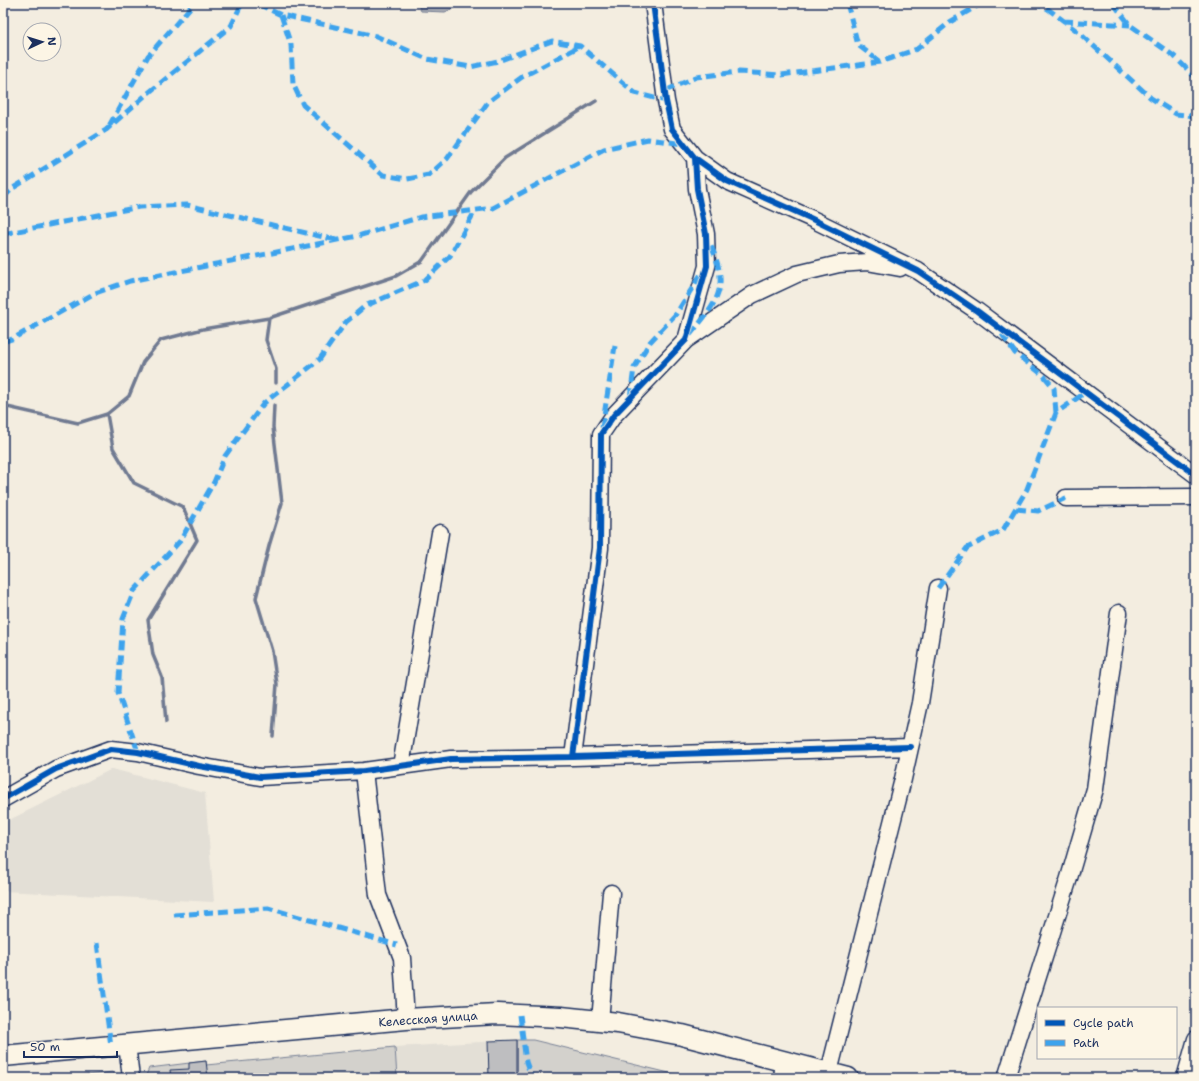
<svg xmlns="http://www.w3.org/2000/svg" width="1199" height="1081" viewBox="0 0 1199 1081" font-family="'Shantell Sans',sans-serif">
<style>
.built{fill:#e3dfd6}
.green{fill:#d3d1cc;stroke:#778095}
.water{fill:#a9acb3;stroke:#707a91}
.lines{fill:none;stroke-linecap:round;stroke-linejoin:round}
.stream{stroke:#707a91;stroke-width:3.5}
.building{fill:#bebec0;stroke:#1b2f5e}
.minor-casing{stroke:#1b2f5e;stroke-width:19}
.major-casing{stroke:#1b2f5e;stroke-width:23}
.minor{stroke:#fcf5e5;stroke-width:16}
.major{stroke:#fcf5e5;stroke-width:20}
.quiet{stroke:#3da3ed;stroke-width:5;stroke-dasharray:10 5;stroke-linecap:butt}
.cycleway-casing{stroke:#fcf5e5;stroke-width:8}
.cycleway{stroke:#0057b8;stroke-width:6}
.labels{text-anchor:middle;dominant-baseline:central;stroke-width:4;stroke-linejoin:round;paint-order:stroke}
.street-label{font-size:12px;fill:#1b2f5e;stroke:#fcf5e5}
</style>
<rect width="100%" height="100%" fill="#f3ede0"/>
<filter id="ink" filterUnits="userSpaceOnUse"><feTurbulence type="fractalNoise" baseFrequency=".025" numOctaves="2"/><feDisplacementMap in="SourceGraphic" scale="8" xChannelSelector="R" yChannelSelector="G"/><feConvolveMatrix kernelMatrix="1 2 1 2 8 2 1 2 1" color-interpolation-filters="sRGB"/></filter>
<g filter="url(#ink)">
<path class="built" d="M112 769 205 793 214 902 3 891V823Z
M517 1040V1078H397L395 1047Z"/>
<path class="green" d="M517 1040H533L690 1078H517Z
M395 1047 397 1078H145L149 1068 206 1061V1065Z
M113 1072 117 1078H61Z"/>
<path class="water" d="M417 3H465L445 12 421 11Z"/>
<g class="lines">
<path class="stream" d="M269 318 266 340 276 369V383
M3 406 78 423 107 414 129 396 143 362 161 340 203 329 269 318 396 276 422 261 471 192 505 158 596 101
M107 414 113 448 134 483 183 507 197 540 148 620 153 655 162 677 166 722
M273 736 277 684 272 651 256 598 269 546 282 503 273 427 274 405"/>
</g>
<path class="building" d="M517 1040V1078H489L488 1041Z
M206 1061 208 1078H171L170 1070 189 1069V1063Z"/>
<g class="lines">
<defs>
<path id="minor" d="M653 3 666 101 672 129 695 158 727 181 810 218 918 271 977 311 1196 475
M686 340 752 295 797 274 839 264 867 262 900 268
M1066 498 1196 497
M573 757 600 548 601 434 614 415 686 340 707 266 706 234 697 189 695 158
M401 766 440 533
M364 771 378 895 402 958 406 1019
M3 799 56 769 111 749 138 752 199 766 260 777 364 771 451 759 573 757 910 747
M600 1021 611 893
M127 1044 131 1078
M829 1072 903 779 920 703 938 588
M782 1078 784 1061
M1006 1078 1069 878 1095 789 1119 613
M1185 1078 1196 1039"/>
<path id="major" d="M3 1056 406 1019 497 1014 561 1017 618 1023 682 1035 848 1078"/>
</defs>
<use href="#minor" class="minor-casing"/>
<use href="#major" class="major-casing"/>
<use href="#minor" class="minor"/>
<use href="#major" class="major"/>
<path class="quiet" d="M259 3 260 5 281 15 376 36 427 59 470 67 498 61 552 41 580 46 635 93 666 101
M847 3 858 45 880 62
M1032 3 1048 9 1077 31 1151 98 1176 114 1196 116
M1113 3 1130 25 1174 56 1196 78
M281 15 291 45 293 84 303 105 383 175 407 179 429 175 447 159 488 102 522 77 580 46
M1063 21 1130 25
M665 91 696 77 739 72 781 75 880 62 917 49 950 22 982 3
M109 126 148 56 194 3
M3 198 13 188 106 130 147 94 231 26 242 3
M3 234 139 207 187 205 336 240
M1002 334 1015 353 1044 376 1054 388 1056 413
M690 335C720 298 730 288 709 241
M3 342 12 339 95 293 130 281 358 236 421 217 493 208 604 149 648 139 684 144
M630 398 634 368 650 342 676 314 701 274
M602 428 615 346
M1016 509 1038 511 1066 498
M938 588 967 548 1003 530 1027 489 1056 413 1086 392
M138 752 118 693 123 619 134 591 180 541 214 482 225 456 264 403 319 360 346 322 365 306 425 280 450 256 475 211
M174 915 268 908 397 945
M97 943 111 1046
M520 1015 526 1062 532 1078"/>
<defs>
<path id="cycleway" d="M653 3 666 101 672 129 695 158 727 181 810 218 918 271 977 311 1196 475
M573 757 600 548 601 434 614 415 686 340 707 266 706 234 697 189 695 158
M3 799 56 769 111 749 138 752 199 766 260 777 364 771 451 759 573 757 910 747"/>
</defs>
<use href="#cycleway" class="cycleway-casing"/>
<use href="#cycleway" class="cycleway"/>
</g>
</g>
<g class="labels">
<g class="street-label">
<text transform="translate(428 1019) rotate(-4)">Келесская улица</text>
</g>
</g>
<rect width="1199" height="1081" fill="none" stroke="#fcf5e5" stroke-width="16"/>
<rect x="8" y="8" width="1183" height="1065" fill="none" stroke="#1b2f5e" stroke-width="1.5" filter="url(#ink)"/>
<rect x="1037" y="1007" width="140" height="52" fill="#fcf5e5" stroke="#a2a6af"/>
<rect x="1045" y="1020" width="20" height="6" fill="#0057b8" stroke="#a2a6af"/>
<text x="1073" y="1027" font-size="12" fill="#1b2f5e">Cycle path</text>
<rect x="1045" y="1040" width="20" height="6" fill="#3da3ed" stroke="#a2a6af"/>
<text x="1073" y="1047" font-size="12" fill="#1b2f5e">Path</text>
<g transform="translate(42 42) rotate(86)"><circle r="19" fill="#fcf5e5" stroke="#a2a6af"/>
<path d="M0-3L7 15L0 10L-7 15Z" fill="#1b2f5e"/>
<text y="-6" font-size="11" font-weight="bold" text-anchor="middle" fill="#1b2f5e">N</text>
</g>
<path d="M24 1051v6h93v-6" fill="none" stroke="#1b2f5e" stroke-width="2"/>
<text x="30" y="1051" font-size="12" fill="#1b2f5e" stroke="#fcf5e5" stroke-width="3" paint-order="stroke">50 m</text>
</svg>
